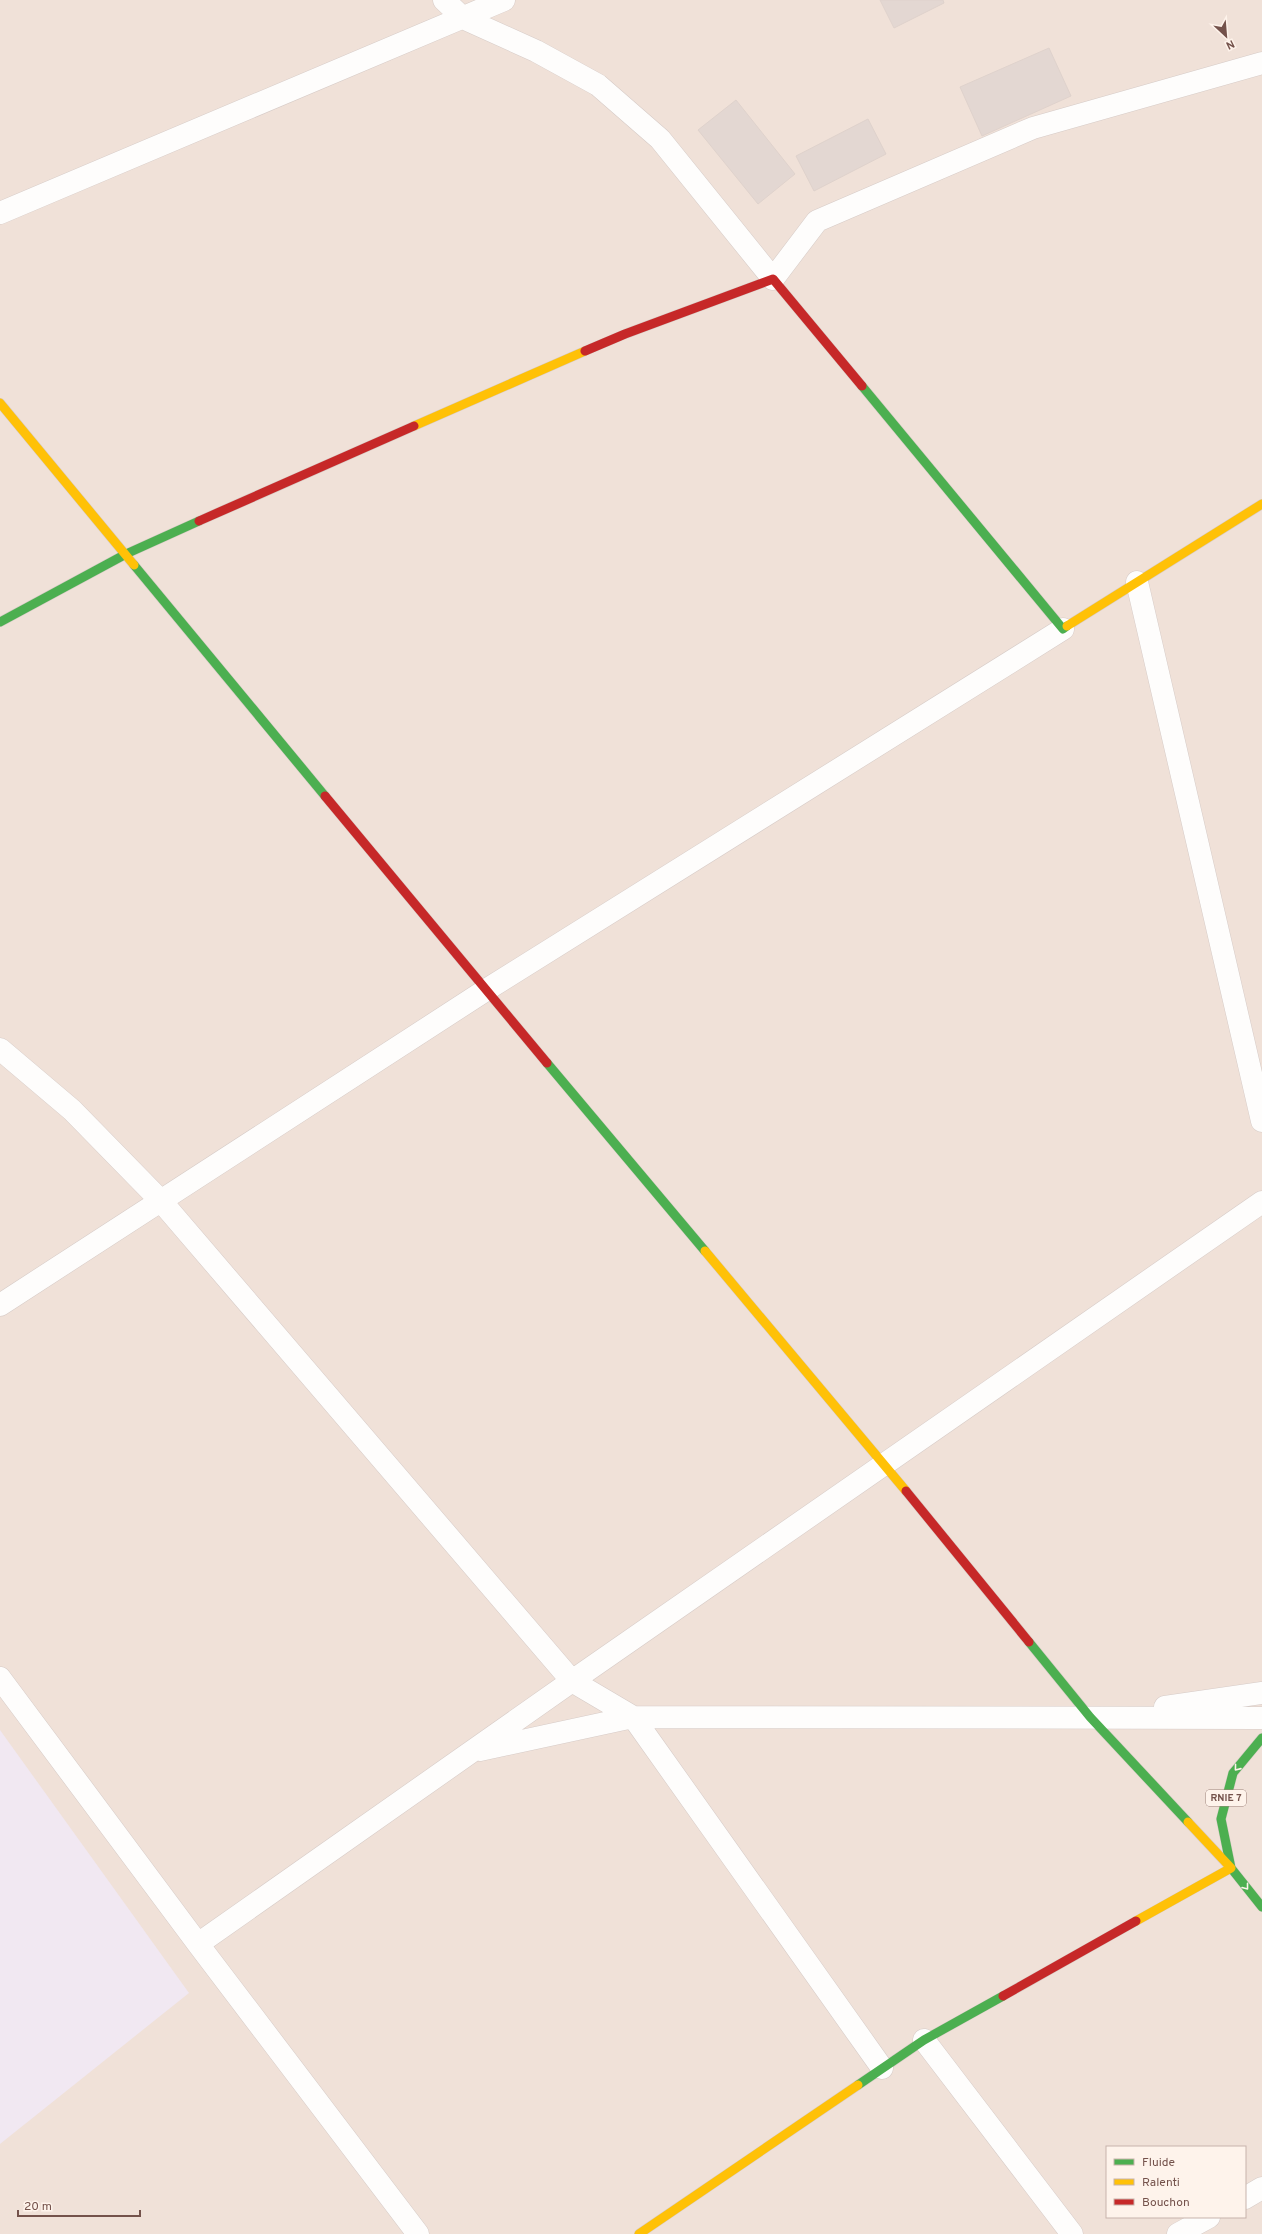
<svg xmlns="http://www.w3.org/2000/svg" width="1262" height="2234" viewBox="0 0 1262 2234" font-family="Overpass,sans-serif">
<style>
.residential{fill:#f0e1d8;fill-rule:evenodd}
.education{fill:#f1e8f2}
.building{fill:#e3d7d2;stroke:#dfd2cc}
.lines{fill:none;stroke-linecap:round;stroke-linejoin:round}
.street-casing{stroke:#d6cbc7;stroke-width:23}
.fast-casing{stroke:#d6cbc6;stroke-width:10}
.slow-casing{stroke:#d6cbc6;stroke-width:10}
.jam-casing{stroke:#d6cbc6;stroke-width:10}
.street{stroke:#fefdfc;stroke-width:22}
.fast{stroke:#4caf50;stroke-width:9}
.slow{stroke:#ffc107;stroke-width:9}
.jam{stroke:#c62828;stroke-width:9}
.oneway{stroke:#fef3eb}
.labels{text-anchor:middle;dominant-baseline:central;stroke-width:3;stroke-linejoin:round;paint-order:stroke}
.shield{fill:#fef3eb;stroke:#9d827b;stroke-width:1}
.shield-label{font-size:10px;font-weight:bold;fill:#74524b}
</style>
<rect width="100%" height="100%" fill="#f7f0ea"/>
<path class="residential" d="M0 0H1262V2234H0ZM1107 2147H1245V2217H1107Z"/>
<path class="education" d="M0 1730 189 1993 0 2144Z"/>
<path class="building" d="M880 0H943L944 3 894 28Z
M1049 48 1071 96 982 136 960 87Z
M736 100 795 174 758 204 698 130Z
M868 119 886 154 814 191 796 156Z"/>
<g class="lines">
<defs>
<path id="street" d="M444 0 463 18 536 51 598 85 660 139 773 279 817 221 1033 128 1262 63
M0 213 504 0
M1137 582 1262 1121
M0 1049 72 1110 161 1201 572 1681 633 1717 882 2068
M0 1305 486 990 1063 629
M0 1678 198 1944 418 2234
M1165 1707 1262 1693
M480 1750 633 1717 1262 1718
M198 1944 572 1681 1262 1202
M924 2040 1072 2234
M1245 2198 1262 2188
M1178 2234 1209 2217"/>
<path id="fast" d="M862 386 1063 629 1067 626
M134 565 325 796
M0 622 126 554 199 521
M547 1063 705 1251
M1029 1642 1090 1717 1188 1822
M1262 1738 1233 1773 1221 1819 1231 1868 1262 1907
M858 2085 924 2040 1003 1996"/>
<path id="slow" d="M0 403 134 565
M414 426 585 351
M1067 626 1262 504
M705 1251 906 1491
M1136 1921 1231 1868 1188 1822
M639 2234 858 2085"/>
<path id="jam" d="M585 351 625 334 773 279 862 386
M199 521 414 426
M325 796 547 1063
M906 1491 1029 1642
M1003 1996 1136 1921"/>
</defs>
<use href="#street" class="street-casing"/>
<use href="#fast" class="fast-casing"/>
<use href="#slow" class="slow-casing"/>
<use href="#jam" class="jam-casing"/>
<use href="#street" class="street"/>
<use href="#fast" class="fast"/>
<use href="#slow" class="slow"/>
<use href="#jam" class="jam"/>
</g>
<defs><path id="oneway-chevron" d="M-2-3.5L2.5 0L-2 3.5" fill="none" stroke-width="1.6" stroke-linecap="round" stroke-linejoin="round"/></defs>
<g class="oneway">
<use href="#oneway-chevron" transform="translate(1237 1768) rotate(129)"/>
<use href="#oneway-chevron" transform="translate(1246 1887) rotate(52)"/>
</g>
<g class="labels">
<rect class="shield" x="1206" y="1790" width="40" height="16" rx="3"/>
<g class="shield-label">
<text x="1226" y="1798">RNIE 7</text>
</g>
</g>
<rect x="1106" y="2146" width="140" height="72" fill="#fef3eb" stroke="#c7b3ab"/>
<rect x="1114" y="2159" width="20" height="6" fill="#4caf50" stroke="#c7b3ab"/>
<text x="1142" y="2166" font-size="12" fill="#74524b">Fluide</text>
<rect x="1114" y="2179" width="20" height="6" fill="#ffc107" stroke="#c7b3ab"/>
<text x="1142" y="2186" font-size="12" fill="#74524b">Ralenti</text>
<rect x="1114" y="2199" width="20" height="6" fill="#c62828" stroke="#c7b3ab"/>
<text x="1142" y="2206" font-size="12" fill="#74524b">Bouchon</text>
<g transform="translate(1226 36) rotate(154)" stroke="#fef3eb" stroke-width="3" paint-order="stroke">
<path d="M0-3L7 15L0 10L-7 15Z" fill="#74524b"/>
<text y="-6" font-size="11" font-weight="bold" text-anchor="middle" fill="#74524b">N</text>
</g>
<path d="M18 2210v6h122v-6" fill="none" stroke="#74524b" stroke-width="2"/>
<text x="24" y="2210" font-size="12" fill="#74524b" stroke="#fef3eb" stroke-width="3" paint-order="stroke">20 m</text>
</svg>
